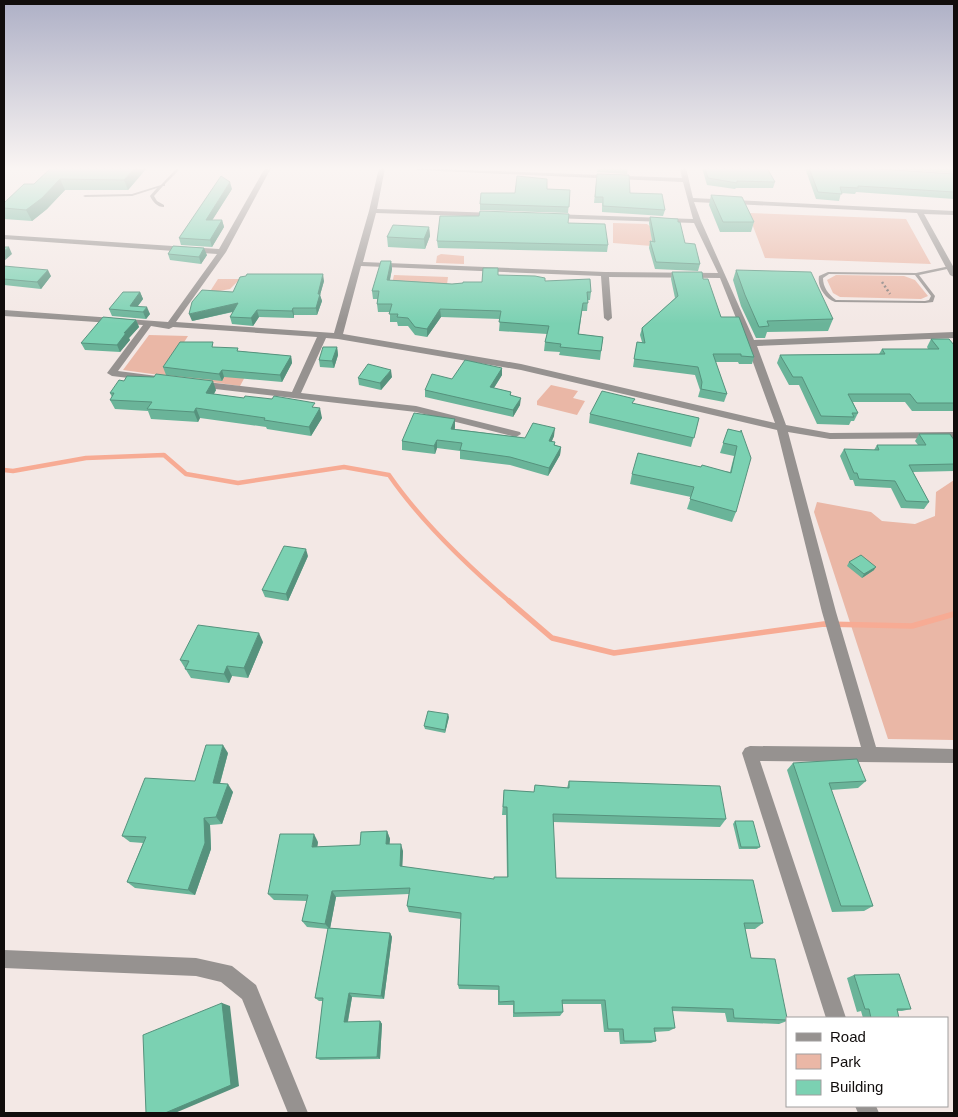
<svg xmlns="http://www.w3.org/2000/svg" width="958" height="1117" viewBox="0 0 958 1117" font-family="Helvetica,sans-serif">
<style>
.green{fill:#eab7a6}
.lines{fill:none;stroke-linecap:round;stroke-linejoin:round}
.stream-far1{stroke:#f7ab94;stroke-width:4.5}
.stream{stroke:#f7ab94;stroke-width:5.5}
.path{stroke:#817a78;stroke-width:2.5;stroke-dasharray:2 2.5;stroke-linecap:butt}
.lane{fill:#969290;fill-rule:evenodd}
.street{fill:#969290;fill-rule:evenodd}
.wall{fill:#6ab499}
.shaded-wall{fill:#56927d}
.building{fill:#7bd1b2;stroke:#56927d}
</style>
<rect width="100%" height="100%" fill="#f3e8e5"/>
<path class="green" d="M748 213 906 219 931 264 765 258Z
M613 223 647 224 651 227 652 246 613 243Z
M441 254 464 256V264L436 263 437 256Z
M394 275 448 277 444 307 391 288Z
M836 275 904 276 915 280 928 296 921 299 840 297 833 293 827 280Z
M218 279H240L230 289 209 293Z
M149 335 188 336 171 363 246 375 240 386 123 370Z
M551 385 578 391 573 398 585 401 577 415 537 405V401Z
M954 480V740L888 739 814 512 817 502 871 512 882 521 915 524 935 516 936 492Z"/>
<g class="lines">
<path class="stream-far1" d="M4 470 13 471 86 458 164 455 186 474 238 483 344 467 389 475C420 520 469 567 510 602"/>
<path class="stream" d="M509 601 552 638 614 653 824 624 912 626 954 614"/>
<path class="path" d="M882 282 890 294"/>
<path class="lane" d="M177 168H181L165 184V186H163L154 196 157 201 164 205V207C157 207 153 202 150 196L157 188 132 196 85 197 83 196 85 195 132 194 161 185Z
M950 266H952V268L919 275 935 296 933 302 925 303 835 302C825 298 817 287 819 276L828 272 916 273ZM829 274 915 275 931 296 929 300 925 301 836 300C828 294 823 287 823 278Z"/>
<path class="street" d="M265 168H271L226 252 176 322 334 333 369 211 379 168H385L377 209 497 213 501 215 497 217 376 213 363 262 605 272 718 273 694 223 552 218 548 216 552 214 693 219 683 182 417 170 414 168 682 178 680 168H686L693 198 954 211V215L924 214 954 268V277L950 275 917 213 694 202 701 221 754 340 954 332V338L757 346 786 425 830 433 954 432V438L830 439 788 432 836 612 876 747 954 749V763L760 761 846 1018H826L742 753 745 748 750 746 861 747 822 612 777 430 521 370 338 339 326 338 301 393 416 406 520 432 521 434 516 437 416 412 198 387 193 384 198 381 292 392 317 337 173 327 169 329 151 326 118 371 157 376 159 378 154 381 112 376 107 373 143 325 4 316V310L168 322 217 254 4 239V235L219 249ZM361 266 601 276 604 318 608 321 612 318 609 277 720 278 746 343 775 423 521 364 343 334Z
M950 168H954V172L952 171Z
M4 950 196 958 232 966 256 985 308 1113H288L242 999 221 982 196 976 4 968Z
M855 1106H876L879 1113H858Z"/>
</g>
<path class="wall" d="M51 168 146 169 128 190H65L47 209 32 221 4 219V203L34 184Z
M225 168H241V169Z
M598 168H628L627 174 597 172Z
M702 168H767L775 182 773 188H736L735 189 707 185Z
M805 168H865L954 174V199L856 192 855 194 841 193 839 201 816 199Z
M878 168H954L952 173Z
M597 174 630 193 665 210 663 216 602 212V203H594Z
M232 189 212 220H222L224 227 212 247 181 245 179 238Z
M547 189 570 190 568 213 480 210V204L515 193Z
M711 195 754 222 751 232H720L709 205Z
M650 217 678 222 685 243 700 264 698 271 655 269 649 248 650 241H652L649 223Z
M568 223 608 245 607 252 438 248 437 241Z
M429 227 430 236 425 249 388 247 387 237Z
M168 254 207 255 201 264 170 260Z
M391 261 392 269 390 280 452 284 482 282 498 275 545 281 591 292 590 300H588L587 311H582L579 334 603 337 600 360 559 355 560 352 544 351 545 342 547 334 499 331 500 319 441 317 427 337 415 335 408 326H398L397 322H390V312H378L377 304V299H373L372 291Z
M4 266 51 276 41 289 4 285Z
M736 270 833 319 828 331 767 332 765 338H756L741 306 733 280Z
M672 272 703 279 721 317 754 357 752 364H739L738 362H715L727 394 724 402 698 397 700 390 695 375 633 367 637 342H642L640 335 642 328 675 298 671 279Z
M324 281 320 295 322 301 317 315H294V318L259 317 253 326 232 324 230 317 233 312 192 321 233 292Z
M140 292 143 299 138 306 150 314 146 319 112 316 109 309Z
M136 320 139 327 129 338 130 340 120 352 85 350 81 343Z
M931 339 954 345V411H912L905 402H853L858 413 854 421H851L849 425 817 424 799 385H789L777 363 780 355 879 354 882 349H928L927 347Z
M214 347 239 351 291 356 292 363 282 382 224 377 222 381 166 375 163 367Z
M337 347 338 355 334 368 320 367 319 360Z
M502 368V375L494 388 511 392V396L520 405 513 417 425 397V390L452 379Z
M392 377 381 390 359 385 358 378Z
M216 390 214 394 316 408 322 418 311 436 267 429 266 427 200 418 198 422 151 419 148 411 115 409 110 400 112 397 110 393Z
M634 404 699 418 691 447 589 423 590 414Z
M455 419V429L525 438 554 436 552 441 555 445 561 447 560 455 548 476 510 465 460 459V451L437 448 435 454 402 450V441Z
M728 429 740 432 736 512 732 522 687 509 691 497 630 484 632 474 701 467 730 472 734 456 720 453Z
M919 434 954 440V471L913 472 929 502 924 509 901 508 891 488 855 486 853 480H850L840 456 844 449 874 450 877 445H918L915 441Z
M308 556 288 601 265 597 262 590Z
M849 562 874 570 862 578 847 566Z
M263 642 248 678 232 676 229 683 191 678 180 660Z
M449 717 445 733 425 729 424 726Z
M228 753 220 784 233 792 222 824 210 825 211 849 195 895 135 888 127 882 143 843 130 842 122 836 195 781Z
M793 763 866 781 858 788 831 790 873 906 864 911 832 912 787 770Z
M569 781 726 819 720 827 553 822 556 878 763 923 755 929H745L751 958 787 1018V1021L779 1024 727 1022 725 1013 672 1011 675 1028 669 1031 655 1032 656 1041 651 1043 620 1044 619 1032H604L601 1004H562L563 1012 560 1016 513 1017V1005H498V990L459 989 458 985 461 919 409 912 407 906 409 894 336 897 330 928 390 933 392 937 384 999 352 997 348 1022 380 1021 382 1024 380 1059 320 1060 316 1058 323 1001H319L315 998 328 929 307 927 302 921 307 901 274 900 268 894 318 842 317 847 360 845 387 831 390 839 389 844 403 851 402 867 494 879 507 877 506 815H502L504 790 534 792 535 785 567 788Z
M735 821 760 847 757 849H739L733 824Z
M854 975 911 1009 902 1011H897L899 1018H863L861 1011 857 1012 847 978Z"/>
<path class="shaded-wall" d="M135 168H145L146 169 128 190 124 180Z
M60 179 65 190 47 209 32 221 26 210Z
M230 182 232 189 208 227 206 220Z
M222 220 224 227 212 247 210 240Z
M429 227 430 236 425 249 424 239Z
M9 247 12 254 4 261V251Z
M204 248 207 255 201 264 199 257Z
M391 261 392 269 388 288 387 280Z
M48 270 51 276 41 289 37 282Z
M323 274 324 281 320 295 322 301 317 315 316 308 318 294Z
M140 292 143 299 134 311 130 306Z
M238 303 240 310 192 321 189 314Z
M147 307 150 314 146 319 143 312Z
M293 308 294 315V318L292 311Z
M440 309 441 317 427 337V329Z
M257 310 259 317 253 326 251 318Z
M136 320 139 327 129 338 130 340 120 352 117 345 124 333Z
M337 347 338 355 334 368 332 361Z
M291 356 292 363 282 382 280 375Z
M502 368V375L490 394V387Z
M222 370 224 377 222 381 219 374Z
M391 370 392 377 381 390 380 383Z
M213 381 216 390 209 402 206 393Z
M521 398 520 405 513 417V410Z
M196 408 200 418 198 422 194 412Z
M320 408 322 418 311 436 309 427Z
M455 419V427L452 437 451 429Z
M555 428 554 436 548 449 549 441Z
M437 440V448L435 454 434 446Z
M561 447 560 455 548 476 549 468Z
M306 549 308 556 288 601 286 594Z
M876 567 874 570 862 578 864 574Z
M259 633 263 642 248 678 244 668Z
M227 666 232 676 229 683 224 674Z
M448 714 449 717 445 733V730Z
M223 745 228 753 218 790 213 783Z
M228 784 233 792 222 824 216 817Z
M204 818 210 825 211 849 195 895 188 890Z
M387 831 390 839 389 852 386 844Z
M314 834 318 842 316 855 312 847Z
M401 844 403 851 402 873 400 866Z
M332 891 336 897 330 929 325 924Z
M390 933 392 937 384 999 381 996Z
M349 993 352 997 347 1025 344 1022Z
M222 1003 230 1006 239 1086 175 1113H165Z
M380 1021 382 1024 380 1059 377 1057Z"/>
<path class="building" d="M51 168H135L124 180 60 179 42 198 26 210 4 208V203L24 184H34Z
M705 168H767L775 182 737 181V183L708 178Z
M809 168H865L954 174V192L858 186V188L840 187 842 194 818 192Z
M597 174 629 175 630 193 662 194 665 210 603 206V197H595Z
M221 176 230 182 206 220H222L210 240 179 238Z
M517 176 547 179V189L570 190 569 207 480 204 481 193H515Z
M711 195 742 197 754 222H723Z
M480 211 569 214 568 223 605 224 608 245 437 241 440 216H479Z
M650 217 678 219V222H680L685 243 695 244 700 264 656 262 650 241 655 242Z
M393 225 429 227 424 239 387 237Z
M173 246 204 248 199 257 168 254Z
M4 247H9L4 251Z
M381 261H391L387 280 452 284 463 283V282H482L483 268H498V275L535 276 545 278V281L590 279 591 292H587L588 303H583L578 334 603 337 601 351 560 347 561 344 545 342 549 326 499 322 501 311 440 309 427 329 415 327 408 318 397 317 398 314H389L392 304H377L379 291H372Z
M4 266 48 270 37 282 4 279Z
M736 270 811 272 833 319 767 321 769 326 759 327 745 295Z
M672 272H702L703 279H708L721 317H739L754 357 741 356V354H713L727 394 701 389 702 382 698 367 634 359 637 342 645 343 642 328 678 296Z
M247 274H323L318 294H320L316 308H293L292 311 257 310 251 318 230 317 238 303 189 314 192 302 202 290 233 292 240 277 246 276Z
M123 292H140L130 306 147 307 143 312 109 309Z
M103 317 136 320 124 333H126L117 345 81 343Z
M931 339H949L954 345V403H917L910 394H848L858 413H852L854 417 821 416 802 377H793L780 355 885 354 882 349H939Z
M180 342H213L212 347 238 348 237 351 291 356 280 375 222 370 219 374 163 367Z
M323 347H337L332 361 319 360Z
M465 360 502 368 490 387 511 392 510 395 521 398 513 410 425 390 432 374 452 379Z
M368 364 391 370 380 383 358 378Z
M156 374 213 381 206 393 244 398 245 396 272 399 274 396 315 403 312 407 320 408 309 427 264 420 265 418 196 408 194 412 147 409 152 402 110 400 114 393H110L119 380 124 381 127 376 154 377Z
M602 391 635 399 632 403 699 418 694 438 590 414Z
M414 413 455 419 451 429 525 438 533 423 555 428 549 441 555 442 554 445 561 447 549 468 510 457 460 450 462 443 437 440 434 446 402 441Z
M728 429 741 432V430L751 458 736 512 690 499 694 487 632 474 638 453 701 467 702 465 731 473 737 446 723 443Z
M919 434H950L954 440V464L909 465 929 502 906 501 895 481 859 479 857 473H854L844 449 879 450 877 445H926Z
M284 546 306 549 286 594 262 590Z
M861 555 876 567 864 574 849 562Z
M198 625 259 633 244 668 227 666 224 674 185 669 189 661 180 660Z
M428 711 448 714 445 730 424 726Z
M206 745H223L213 783 228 784 216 817 204 818 205 843 188 890 127 882 146 837 122 836 145 778 195 781Z
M857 759 866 781 829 783 873 906H841L793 763Z
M569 781 720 786 726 819 553 814 556 878 753 880 763 923H744L751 958 775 959 787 1018V1020L734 1018 733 1009 672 1007 675 1028H654L656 1041H624L623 1029H608L605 1000H562L563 1012 514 1013V1001L499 1002V986L458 985 461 913 407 906 410 888 332 891 325 924 302 921 308 895 268 894 280 834H314L312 847 360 845 361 832 387 831 386 844H401L400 866 494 879V877H508L507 807H503L504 790 534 792 535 785 569 788Z
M735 821H753L760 847H741Z
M328 928 390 933 381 996 349 993 344 1022 380 1021 377 1057 316 1058 323 998H315Z
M899 974 911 1009H897L899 1018H871L869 1009H865L854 975Z
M222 1003 231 1085 165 1113H146L143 1035Z"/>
<linearGradient id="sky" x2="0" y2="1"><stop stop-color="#aeb0c6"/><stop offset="0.52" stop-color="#faf5f3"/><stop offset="1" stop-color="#faf5f3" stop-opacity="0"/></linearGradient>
<rect width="958" height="324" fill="url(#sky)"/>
<rect width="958" height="1117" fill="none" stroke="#110d0c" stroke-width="10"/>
<rect x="786" y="1017" width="162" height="90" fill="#ffffff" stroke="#a09e9e"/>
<rect x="796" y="1033" width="25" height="8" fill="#969290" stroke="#a09e9e"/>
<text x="830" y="1042" font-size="15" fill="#110d0c">Road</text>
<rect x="796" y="1054" width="25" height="15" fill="#eab7a6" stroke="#a09e9e"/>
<text x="830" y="1067" font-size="15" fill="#110d0c">Park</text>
<rect x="796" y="1080" width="25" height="15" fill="#7bd1b2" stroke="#a09e9e"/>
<text x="830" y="1092" font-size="15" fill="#110d0c">Building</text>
</svg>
